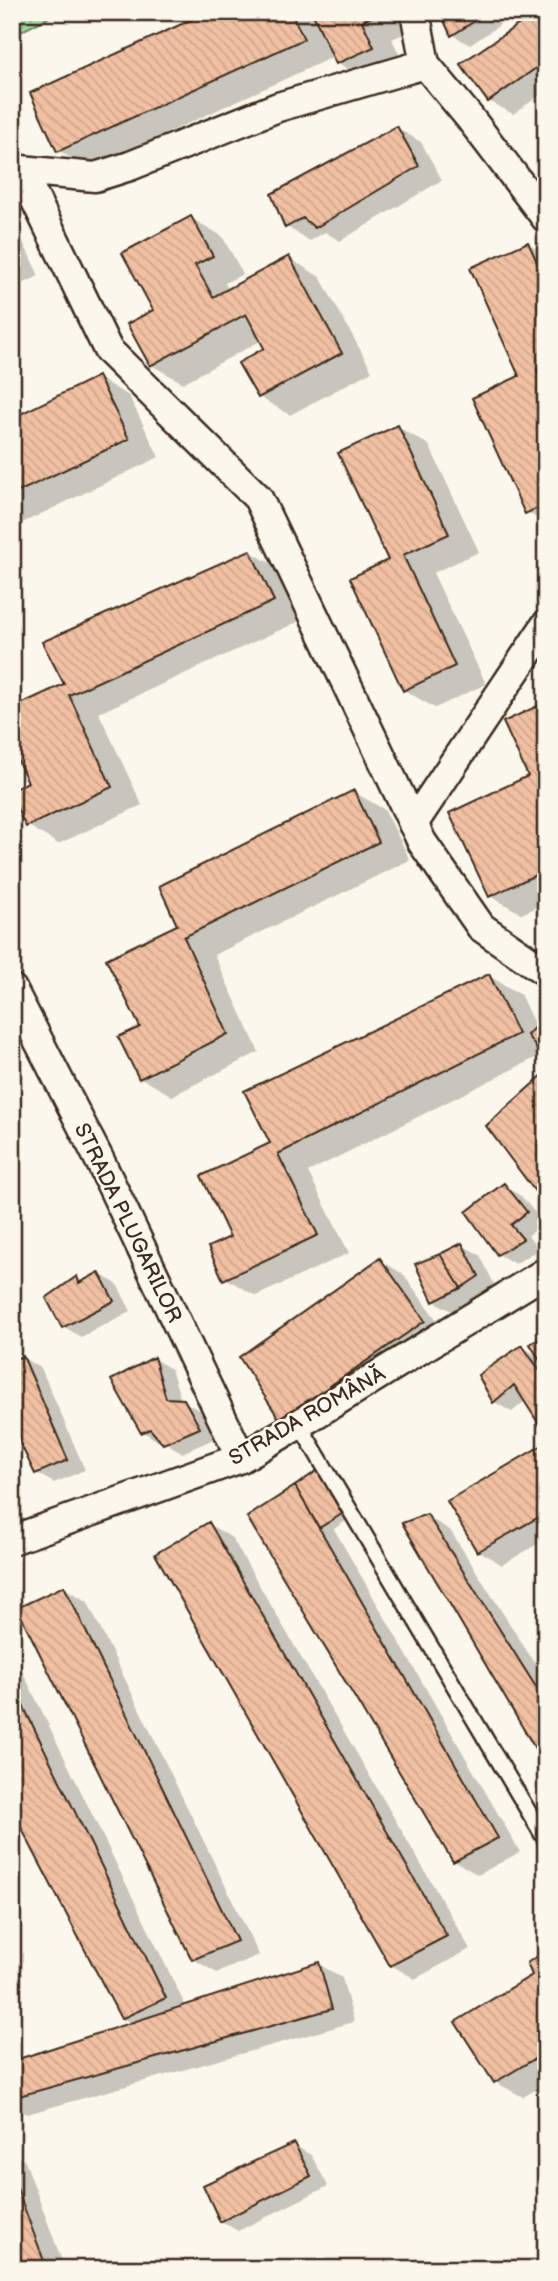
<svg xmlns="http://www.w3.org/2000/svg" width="558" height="2281" viewBox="0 0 558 2281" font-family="'Balsamiq Sans',sans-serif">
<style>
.grass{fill:url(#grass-dots);stroke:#6e8563;stroke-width:2}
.shadow{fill:#0003}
.building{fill:url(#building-back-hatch);stroke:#3b2a1e;stroke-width:2}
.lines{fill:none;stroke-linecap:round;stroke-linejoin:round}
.lane-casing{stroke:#3b2a1e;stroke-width:19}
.street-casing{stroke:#3b2a1e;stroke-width:33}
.lane{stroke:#fbf7ec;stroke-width:14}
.street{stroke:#fbf7ec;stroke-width:28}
.labels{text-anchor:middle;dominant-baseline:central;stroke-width:5;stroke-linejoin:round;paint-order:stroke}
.street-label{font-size:21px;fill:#3b2a1e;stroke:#fbf7ec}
</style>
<defs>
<pattern id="grass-dots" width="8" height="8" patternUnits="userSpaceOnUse" patternTransform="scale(1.75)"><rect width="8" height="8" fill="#a2e0a8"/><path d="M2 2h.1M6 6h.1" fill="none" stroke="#8cc090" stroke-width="1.8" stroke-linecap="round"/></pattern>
<pattern id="building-back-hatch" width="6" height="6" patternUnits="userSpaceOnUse" patternTransform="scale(1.75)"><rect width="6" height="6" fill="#f1c0a2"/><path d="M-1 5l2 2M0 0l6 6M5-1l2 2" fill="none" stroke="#d0a58b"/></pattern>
</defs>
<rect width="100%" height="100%" fill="#fbf7ec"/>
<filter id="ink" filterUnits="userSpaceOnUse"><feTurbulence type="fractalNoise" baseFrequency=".0143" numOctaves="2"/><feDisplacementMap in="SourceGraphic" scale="14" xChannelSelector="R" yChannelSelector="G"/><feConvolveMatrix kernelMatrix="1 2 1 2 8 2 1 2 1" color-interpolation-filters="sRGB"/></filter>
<g filter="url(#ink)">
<path class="grass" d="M12 12H59L12 36Z"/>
<path class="shadow" d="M212 12H421L426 24 392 39 404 65 369 81 338 63 335 56 89 169 58 150Z
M442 12H493L500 25 470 45 453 35Z
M546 12V91L513 114 489 101Z
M397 128 421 142 442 180 340 241 325 232 310 241 287 227 273 195Z
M191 218 222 236 243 274 225 283 229 291 289 258 320 277 372 371 290 415 259 397 267 349 262 340 183 383 151 365 156 311Z
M12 225 16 227 39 276 12 289Z
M527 244 546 254V523L527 512 521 377Z
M98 378 129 396 159 457 12 528V420Z
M398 427 429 445 479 552 433 573 486 684 435 708 404 690Z
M250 551 281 570 304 619 99 713 142 805 58 844 27 825 30 783 66 685Z
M546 704V902L522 914 490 896 531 777Z
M354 792 385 810 410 860 214 955 259 1052 172 1096 141 1078 142 1028 180 926Z
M489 976 520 994 536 1028 543 1054 308 1172 349 1253 256 1296 225 1278 233 1238 272 1144Z
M504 1186 521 1196 543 1222 528 1236 539 1249 515 1264 498 1254Z
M462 1245 480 1255 495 1286 451 1311 434 1301Z
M380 1260 403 1274 448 1335 281 1419Z
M99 1274 117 1284 131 1311 81 1337 63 1326 77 1278 85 1282Z
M546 1337V1432L526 1400 512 1412 494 1402 480 1375 522 1347 540 1357Z
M23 1358 41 1368 85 1470 54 1483 36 1473Z
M154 1359 171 1369 181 1400 201 1411 216 1438 182 1453 162 1440 159 1442 142 1431Z
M546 1445V1539L502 1565 479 1551 449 1502Z
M318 1472 327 1477 349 1519 334 1529 520 1852 478 1875 454 1861 250 1517Z
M426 1516 450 1530 546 1681V1763Z
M209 1524 232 1538 470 1949 415 1979 391 1965Z
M64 1588 87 1601 259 1955 217 1973 193 1959Z
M12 1650 186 2007 319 1964 342 1978 354 2022 27 2114 12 2105V2051L18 2062 133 2024 122 2018 12 1806Z
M546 1952V2084L523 2097 495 2082 534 1976Z
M294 2145 311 2155 328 2186 238 2231 221 2221Z
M12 2154 25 2161 65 2269H12Z"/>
<path class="building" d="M208 12H291L304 39 57 152 30 93Z
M312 12H382L362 21 374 47 336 64Z
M440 12H483L484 15 451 36Z
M537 12H546V61L488 102 460 64Z
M397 126 419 166 315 228 303 218 285 228 271 194Z
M191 216 213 256 195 265 213 297 289 256 342 353 258 398 238 363 264 348 246 314 150 366 127 324 153 310 122 253Z
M528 242 546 282V366L537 370 546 389V504L525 514 472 398 519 376 470 268Z
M98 376 129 439 12 495V418Z
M398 425 449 534 403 555 455 666 403 691 350 578 388 560 338 453Z
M250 550 274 601 69 695 112 787 26 827 12 798V790L28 782 12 749V708L64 684 42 642Z
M546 702V793L542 795 546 802V870L489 897 449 813 528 776 503 722Z
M354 790 379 842 184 937 228 1034 139 1079 118 1037 140 1027 106 959 177 925 159 886Z
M489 974 518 1034 278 1154 318 1235 223 1280 208 1247 230 1237 201 1176 270 1143 244 1091Z
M546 1015V1061L527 1035Z
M546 1072V1206L486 1126Z
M504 1183 527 1212 511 1225 523 1239 497 1255 466 1212Z
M462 1243 479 1276 461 1288 440 1254Z
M440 1254 461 1288 433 1302 415 1264Z
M380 1258 425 1321 280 1420 239 1357Z
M99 1272 114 1301 62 1328 46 1298 77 1276 79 1283Z
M546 1335V1370L530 1344Z
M522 1345 546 1379V1435L514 1385 493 1403 478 1375Z
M23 1356 68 1460 35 1474 12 1426V1360Z
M154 1357 166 1398 184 1399 200 1428 163 1444 150 1429 141 1433 111 1380Z
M546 1443V1513L477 1552 447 1501Z
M318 1470 342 1514 319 1528 295 1486Z
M295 1486 498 1838 453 1862 247 1517Z
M427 1514 546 1703V1767L402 1523Z
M209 1522 447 1936 390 1966 155 1554Z
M64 1586 237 1941 192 1960 17 1608Z
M12 1683 166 1998 121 2019 12 1810Z
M546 1950V2052L494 2083 455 2022 532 1975 527 1963Z
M319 1962 332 2009 12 2098V2061Z
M294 2143 311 2176 220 2222 203 2185Z
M12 2175 47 2269H12Z"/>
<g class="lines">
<defs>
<path id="lane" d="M299 1424 546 1841"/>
<path id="street" d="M415 12 425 64 469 117 546 218
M12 167 21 170 95 177 130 166 278 107 425 64
M21 170 108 350 258 498 422 842 481 927 546 972
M413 824 546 625
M12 989 100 1161 241 1458
M12 1540 241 1458 299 1424 546 1272"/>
</defs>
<use href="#lane" class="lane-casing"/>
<use href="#street" class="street-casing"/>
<use href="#lane" class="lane"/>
<use href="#street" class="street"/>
</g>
</g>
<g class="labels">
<g class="street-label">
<text transform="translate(128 1223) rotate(64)">STRADA PLUGARILOR</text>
<text transform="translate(307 1416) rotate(-30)">STRADA ROMÂNĂ</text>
</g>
</g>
<rect width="558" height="2281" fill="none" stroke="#fbf7ec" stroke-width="42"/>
<rect x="21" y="21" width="516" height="2239" fill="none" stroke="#3b2a1e" stroke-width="2.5" filter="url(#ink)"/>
</svg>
